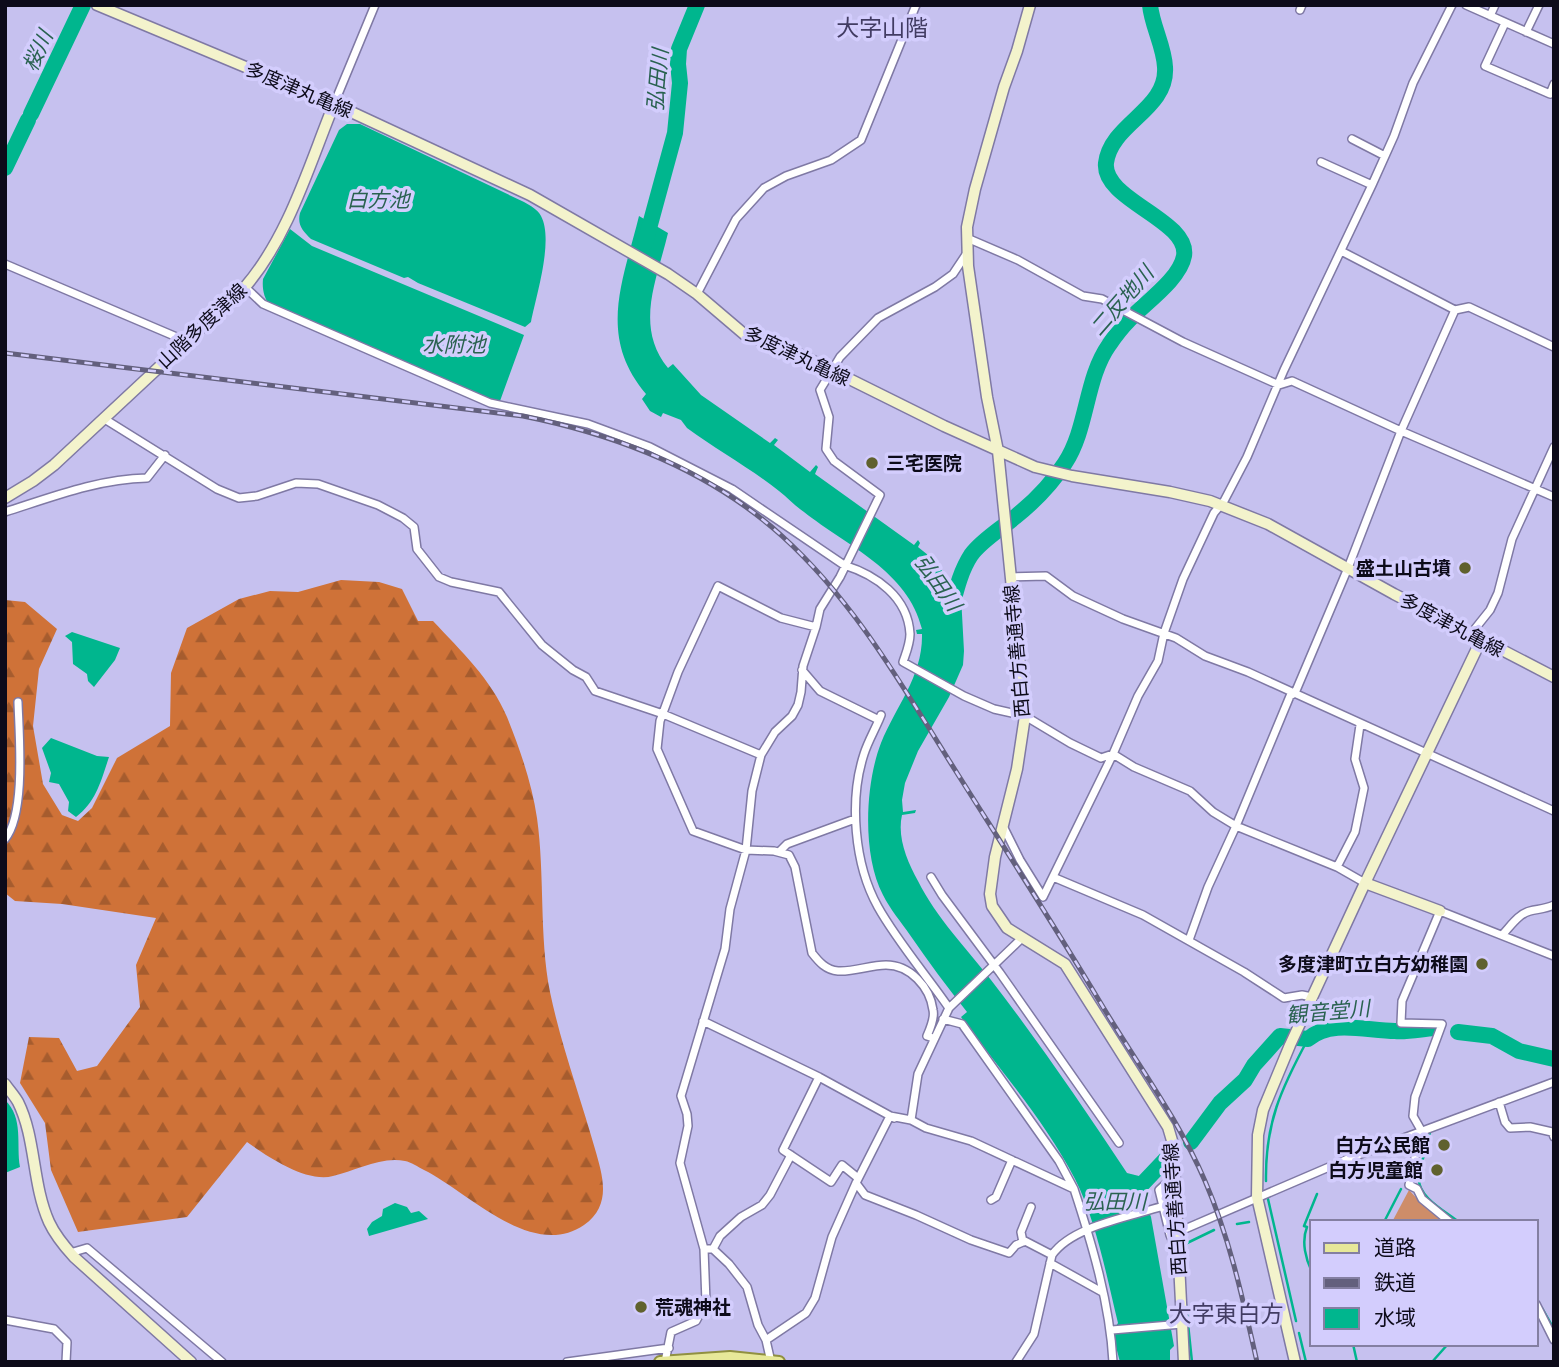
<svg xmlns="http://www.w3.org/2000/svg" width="1559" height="1367" viewBox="0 0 1559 1367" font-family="'Crimson Pro','Noto Sans JP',serif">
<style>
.forest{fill:url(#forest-firs)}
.garden{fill:#ce8d69}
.water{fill:#00b68e}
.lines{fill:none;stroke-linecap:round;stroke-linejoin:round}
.stream{stroke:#00b68e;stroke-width:2.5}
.river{stroke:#00b68e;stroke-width:16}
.street-casing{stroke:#7f79a4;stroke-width:10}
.secondary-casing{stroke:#7f79a4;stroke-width:13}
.primary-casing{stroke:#909040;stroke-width:14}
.street{stroke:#fff;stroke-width:7}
.secondary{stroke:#f3f3cc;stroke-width:10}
.primary{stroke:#e7e899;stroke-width:10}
.rail-casing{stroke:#63607d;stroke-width:5}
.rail{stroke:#d3cdfd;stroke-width:2.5;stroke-dasharray:8;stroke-linecap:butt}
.poi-dot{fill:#60612e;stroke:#d3cdfd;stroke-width:2.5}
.labels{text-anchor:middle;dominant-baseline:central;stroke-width:7;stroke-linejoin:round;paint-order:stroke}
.street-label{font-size:19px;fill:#0d0b1a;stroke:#d3cdfd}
.poi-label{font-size:19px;font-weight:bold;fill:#0d0b1a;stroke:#d3cdfd;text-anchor:end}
.water-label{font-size:21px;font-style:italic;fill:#2a6250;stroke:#d3cdfd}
.quarter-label{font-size:23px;fill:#423c63;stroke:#d3cdfd}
</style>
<defs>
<pattern id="forest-firs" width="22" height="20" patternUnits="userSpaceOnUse" patternTransform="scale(1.75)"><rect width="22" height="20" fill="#cf7238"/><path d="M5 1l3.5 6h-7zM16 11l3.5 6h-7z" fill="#a65c2e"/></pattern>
</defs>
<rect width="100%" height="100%" fill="#c6c1ef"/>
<path class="forest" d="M341 580 379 582 402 589 418 621H433C461 651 491 679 507 717 520 749 532 784 537 818 545 875 539 935 550 992 561 1045 580 1096 595 1149 603 1177 612 1205 584 1225 532 1261 467 1191 424 1170 418 1167 411 1162 405 1161 381 1156 355 1171 333 1176 307 1183 268 1157 247 1142L187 1217 78 1232 51 1170 45 1123 20 1083 29 1037 59 1038 77 1071 97 1066 140 1007 136 965 156 918 62 904 15 901 5 893V600L25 602 57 629 39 669 33 726 43 784 62 815 78 821 92 808 117 758 170 726 171 673 187 628 239 599 270 591 298 592Z"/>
<path class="garden" d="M1409 1190 1422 1204 1445 1222H1392Z"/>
<path class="water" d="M347 124H360L524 202C531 206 538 210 541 216 554 240 536 296 531 322L525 327 418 283 408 277 404 278 311 239C303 231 297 225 300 213L339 130Z
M639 216 668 233C657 280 634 326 668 368L673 364 701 395 770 443 775 438 778 440 774 445 810 472 816 465 818 467 815 474 914 545 918 540 920 543 918 547 933 559 961 596 964 651 963 665 949 697 918 751 905 783 902 800 903 812 916 810 915 813 902 815C897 837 907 861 918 881 936 917 966 948 991 980 1039 1042 1084 1108 1127 1173L1139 1176C1145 1189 1145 1203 1151 1217L1174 1346 1170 1350V1362H1120L1112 1332 1118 1323C1107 1278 1096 1220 1075 1179 1045 1121 1000 1070 961 1017L967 1012C947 987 928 961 910 935 901 922 890 909 883 895 862 855 865 784 881 743 896 706 923 676 922 634H917L916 630 922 629C908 571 847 546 804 512 795 506 788 498 779 491 750 468 717 450 687 428L681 420 663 413 661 417 650 411 642 399 646 394C597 336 623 281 639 216Z
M290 229 312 246 524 335 500 401H493L270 306C264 298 262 289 263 279Z
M72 632 120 648 115 660 94 687 88 681 87 674 73 664 72 642 65 636Z
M51 738 97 756 109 757C101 781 96 802 76 817L68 811 69 802 59 784 49 782 51 773 42 748Z
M5 1100C24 1118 16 1145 20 1167L5 1173Z
M395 1203 407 1207 411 1213 419 1211 428 1219 369 1236 367 1229 372 1222 382 1216 383 1209Z"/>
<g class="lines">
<path class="stream" d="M1430 1132C1428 1147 1420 1162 1419 1177 1417 1197 1445 1211 1459 1222
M1266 1181C1265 1123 1281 1089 1308 1039
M1268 1199 1296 1321
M1384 1222 1401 1189
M1237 1224 1249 1222
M1183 1245 1214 1230
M1312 1272C1306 1260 1301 1242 1307 1227L1304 1226 1317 1194
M1186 1305 1192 1362
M1542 1308 1554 1329
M1299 1333 1306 1362
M1353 1344 1357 1362
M1432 1362 1448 1344"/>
<path class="river" d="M31 114 83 5
M5 168 28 120
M645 243 675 133 680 83 678 64 679 49 697 5
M951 610C956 591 960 572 971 555 982 540 1001 529 1015 517 1035 501 1051 485 1065 463 1088 428 1085 379 1109 345 1115 336 1122 327 1129 320 1145 303 1180 279 1184 256 1190 220 1102 200 1106 163 1111 123 1168 110 1165 67 1164 46 1152 26 1150 5
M1458 1032 1492 1036 1519 1051 1554 1059
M1191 1142 1220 1103 1245 1080 1254 1065 1280 1036 1308 1039C1331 1019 1367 1031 1395 1031 1408 1032 1421 1029 1434 1028
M1128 1199 1165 1160"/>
<defs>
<path id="street" d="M1466 5 1554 44
M1300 10 1302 5
M1490 16 1495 5
M1505 23 1485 66 1550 94 1554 84
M1526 32 1539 5
M334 104 375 5
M1352 139 1385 156
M1321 162 1372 185
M967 238 1018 260 1083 296 1102 299 1183 342 1279 385 1292 381 1401 431 1554 497
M1341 251 1455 310 1469 307 1554 347
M5 264 186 341
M245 287 263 304 490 403 588 424 650 447 732 489 844 565C876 575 908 597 910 634 910 644 906 653 903 662L964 696 994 709 1025 716 1070 743 1101 758 1113 754 1134 767 1190 791 1213 812 1236 826 1337 867 1365 883
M697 294 736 219 764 188 786 176 831 160 861 140 916 5
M103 418 217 489 239 498 257 496 296 483 318 484 378 505 403 518 414 527 417 549 439 577 451 582 499 592 542 645 573 670 586 677 595 691 663 714 761 755
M5 512C52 497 98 479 147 478L165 455
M1011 577 1046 576 1073 596 1123 619 1176 638 1205 656 1248 672 1554 811
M816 627 781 618 718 586 678 672 660 721 657 749 693 831 746 850 774 851 789 855 795 867 812 953C819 962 826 970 838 971 854 972 870 965 886 965 910 965 930 987 933 1010 935 1018 930 1029 927 1036L933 1038
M1470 635 1490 610 1498 593 1512 539 1554 447
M802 670 820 691 879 720
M881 715C876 728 868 741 864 754 849 800 854 864 878 907 897 941 927 976 949 1008
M1003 826 1020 860 1043 897 1113 754 1138 696 1158 661 1164 633 1183 579 1214 513 1224 501 1247 457 1284 370 1372 185 1394 136 1413 83 1452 5
M5 839C26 814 19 735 18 702
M779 852 787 844 855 819
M1337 867 1355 832 1364 788 1355 759 1360 725
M931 877 942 895 1000 973 1119 1143
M1053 877 1143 915 1244 972 1284 998 1302 995 1312 997
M1502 935C1510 927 1518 914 1530 911 1538 909 1545 909 1554 905
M1189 940 1208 887 1236 826 1290 696 1295 693 1348 568 1401 431 1455 310
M943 1019 962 1024 1059 1161 1074 1189
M703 1021 819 1077 894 1118
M819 1077 783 1150 831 1182 842 1165 858 1178
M1499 1102 1505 1122 1510 1128 1530 1127 1552 1132 1554 1137
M911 1120 918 1074 949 1008 1021 939
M1174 1176 1159 1190 1170 1235 1176 1249
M856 1183 865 1195 916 1215 971 1240 1009 1253 1016 1245 1025 1241 1052 1255
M991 1200 996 1197 1012 1160
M1450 1222 1422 1199 1417 1189 1409 1185 1421 1130 1413 1116 1415 1097 1442 1024 1401 1023 1402 1001 1440 911 1554 956
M1178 1232 1350 1158 1554 1082
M1023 1242 1021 1232 1031 1207
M704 1249H713L729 1264 747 1287 758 1325 766 1340 771 1362
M713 1249 720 1236 741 1217 762 1205 770 1195 791 1155
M70 1253 87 1248 222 1362
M1050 1263 1102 1292
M1536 1304 1554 1340
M5 1320 54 1329 67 1342 66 1362
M1112 1330 1182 1324
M766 1340 806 1313 815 1298 832 1237 856 1183 890 1116 911 1120 926 1128 971 1141 1074 1189C1092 1244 1110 1304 1113 1362
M567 1362 669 1348
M665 1362 671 1332 696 1321 706 1302 704 1249 680 1163 688 1126 687 1114 681 1096 725 949 730 909 746 850 752 791 761 755 775 732 792 716 798 705 801 692 803 666 816 627 820 609 840 577 880 495 834 461 826 449 829 417 820 390 840 357 878 318 935 287 953 274 967 253
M1016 1362 1034 1334 1052 1255C1072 1226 1130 1217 1163 1206"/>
<path id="secondary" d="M97 5 334 104 530 195 668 274 697 294 744 334 801 355 944 426 1035 467 1072 476 1170 492 1210 501 1268 524 1394 594 1554 677
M1030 5 1017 51 1004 87 975 189 967 227 968 266 987 397 998 451 1025 716 1017 769 995 857 990 894 992 906 1007 928 1065 964 1168 1127 1173 1144 1184 1362
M5 498 33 481 54 465 245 287C289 236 309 165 334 104
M1365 883 1481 640
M5 1084C9 1090 14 1095 18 1102 36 1138 32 1184 49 1222 55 1235 64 1246 74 1257L191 1362
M1295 1362 1257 1197 1258 1135 1263 1110 1290 1045 1365 883 1440 911"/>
<path id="primary" d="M660 1362 730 1357 779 1362"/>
</defs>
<use href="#street" class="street-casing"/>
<use href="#secondary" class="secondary-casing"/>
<use href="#primary" class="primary-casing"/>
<use href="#street" class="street"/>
<use href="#secondary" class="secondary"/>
<use href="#primary" class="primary"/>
<defs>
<path id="rail" d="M5 353 523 416C618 435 709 470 782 536 856 603 904 689 957 773 1005 849 1054 925 1100 1002 1135 1061 1178 1118 1205 1181 1230 1239 1243 1300 1257 1362"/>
</defs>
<use href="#rail" class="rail-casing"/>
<use href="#rail" class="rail"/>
</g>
<g class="poi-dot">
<circle cx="872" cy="463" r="7"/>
<circle cx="1465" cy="568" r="7"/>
<circle cx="1482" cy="964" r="7"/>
<circle cx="1444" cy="1145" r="7"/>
<circle cx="1437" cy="1170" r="7"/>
<circle cx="641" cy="1307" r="7"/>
</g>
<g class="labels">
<g class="street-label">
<text transform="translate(299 90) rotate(23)">多度津丸亀線</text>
<text transform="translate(202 326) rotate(-43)">山階多度津線</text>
<text transform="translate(797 356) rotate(25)">多度津丸亀線</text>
<text transform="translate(1452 625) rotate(28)">多度津丸亀線</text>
<text transform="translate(1017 651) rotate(-95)">西白方善通寺線</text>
<text transform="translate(1175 1209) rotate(-94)">西白方善通寺線</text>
</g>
<g class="poi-label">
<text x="886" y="463" text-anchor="start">三宅医院</text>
<text x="1451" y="568">盛土山古墳</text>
<text x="1468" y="964">多度津町立白方幼稚園</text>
<text x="1430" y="1145">白方公民館</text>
<text x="1423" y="1170">白方児童館</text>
<text x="655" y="1307" text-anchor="start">荒魂神社</text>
</g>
<g class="water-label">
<text transform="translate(38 51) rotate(-65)">桜川</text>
<text transform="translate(658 80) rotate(-85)">弘田川</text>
<text x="378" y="200">白方池</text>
<text transform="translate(1122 301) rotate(-49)">二反地川</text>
<text x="454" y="345">水附池</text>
<text transform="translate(938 583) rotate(55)">弘田川</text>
<text transform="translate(1328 1012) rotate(-5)">観音堂川</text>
<text x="1115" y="1202">弘田川</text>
</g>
<g class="quarter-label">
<text x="882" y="28">大字山階</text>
<text x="1226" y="1314">大字東白方</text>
</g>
</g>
<rect width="1559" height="1367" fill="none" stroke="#0d0b1a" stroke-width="14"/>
<rect x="1310" y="1220" width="228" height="126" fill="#d3cdfd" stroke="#847fa2" stroke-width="2"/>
<rect x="1324" y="1243" width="35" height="10" fill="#e7e899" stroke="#847fa2" stroke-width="2"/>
<text x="1374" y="1255" font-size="21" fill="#0d0b1a">道路</text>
<rect x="1324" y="1278" width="35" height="10" fill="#63607d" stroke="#847fa2" stroke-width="2"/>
<text x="1374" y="1290" font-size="21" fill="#0d0b1a">鉄道</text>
<rect x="1324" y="1308" width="35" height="21" fill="#00b68e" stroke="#847fa2" stroke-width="2"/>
<text x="1374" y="1325" font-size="21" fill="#0d0b1a">水域</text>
</svg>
